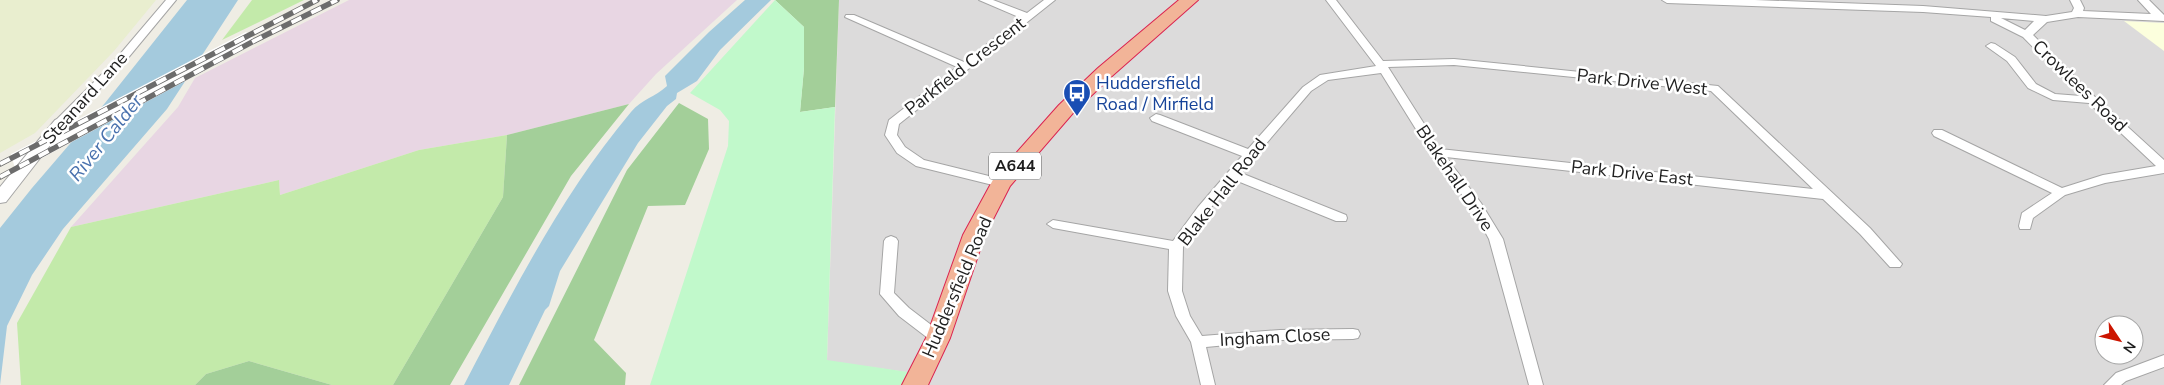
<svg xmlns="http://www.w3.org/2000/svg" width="2164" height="385" viewBox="0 0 2164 385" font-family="'Nunito Sans',sans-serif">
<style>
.residential{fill:#dcdbdb;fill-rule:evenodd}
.industrial{fill:#e8d6e3}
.education{fill:#fcffdd}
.farmland{fill:#e9eecf}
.grass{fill:#c3eaaa}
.forest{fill:#a3cf99}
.park{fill:#c1f9cb}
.water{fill:#a4cadd}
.pier{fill:#fff}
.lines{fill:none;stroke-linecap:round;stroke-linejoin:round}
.minor-casing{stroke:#a5a5a5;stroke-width:2}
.tertiary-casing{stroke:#a5a5a5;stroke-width:2}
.trunk-casing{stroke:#db2350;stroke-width:2}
.minor{fill:#fff;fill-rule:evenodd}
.tertiary{fill:#fff;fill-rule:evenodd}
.trunk{fill:#f2b498;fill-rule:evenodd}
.rail-casing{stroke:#6c6c6c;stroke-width:5.5}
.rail{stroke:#fff;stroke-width:4;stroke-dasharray:11;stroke-linecap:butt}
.labels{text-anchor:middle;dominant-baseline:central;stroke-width:5;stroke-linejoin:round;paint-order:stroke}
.shield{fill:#fff;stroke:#626262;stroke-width:1}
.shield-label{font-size:16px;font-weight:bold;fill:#1e1e1e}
.street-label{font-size:18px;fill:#1e1e1e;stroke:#fff}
.transit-label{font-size:18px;fill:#164399;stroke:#fff;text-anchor:start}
.water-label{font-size:19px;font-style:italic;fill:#4a72ae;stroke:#fff}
</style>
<rect width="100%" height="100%" fill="#efede4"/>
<path class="residential" d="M839 0H2164V385H922L928 375 827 361ZM2104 325H2134V355H2104Z"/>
<path class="industrial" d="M349 0H737L656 74 629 104 507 135 419 150 280 195 279 180 71 227 178 107 195 78Z"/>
<path class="education" d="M2124 21 2164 23V51Z"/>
<path class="farmland" d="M0 0H156L114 51 35 133 0 153Z"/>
<path class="grass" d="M252 0H304L222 40Z
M507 135 503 197 393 385H332L249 361 206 374 195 385H21L17 323 71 227 279 180 280 195 419 150Z"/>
<path class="forest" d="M775 0H839L835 107 800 112 804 68V27Z
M679 103 708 119 709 149 685 205 648 206 594 340 626 373 625 385H519L627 170Z
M629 104 571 176 450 385H393L503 197 507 135Z
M249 361 332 385H195L206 374Z"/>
<path class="park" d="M775 0 804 27V68L800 112 835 107 827 360 908 372 901 385H650L728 146 729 121 720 110 690 93Z"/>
<path class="water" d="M187 0H238L167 109 63 229 32 275 7 326 0 385V228L32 188 105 103Z
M745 0H771L720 50 697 81 677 93 676 99 667 106 638 143 560 271 549 306 545 310 509 385H464C513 291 562 194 631 112 642 99 655 97 667 86L665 76 709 32Z"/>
<path class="pier" d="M246 32 258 42 16 172 11 154Z"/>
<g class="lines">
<defs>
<path id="minor" d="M166 0H176L118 70 64 126H56L54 123 56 120 110 66Z
M979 0H993L1027 13 1044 0H1055L899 124 897 135 905 147 924 160 1005 180 1007 183 1001 187 916 166 897 153 885 135 889 120 957 67 845 17 846 15H854L964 62 1021 18Z
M1326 0H1336L1383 61 1454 59 1718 86 1870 228 1902 264 1900 267H1890L1860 234 1823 199 1446 157 1481 203 1503 239 1543 385H1529L1489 239 1472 208 1432 155 1381 73 1328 80 1311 91 1241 173 1346 215 1347 218 1346 221H1336L1235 180 1206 213 1183 247 1182 291 1190 316 1202 336 1280 330 1353 329 1358 330 1360 334 1358 338 1353 339 1280 340 1206 347 1215 385H1201L1191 342 1176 316 1168 291 1169 249 1053 228 1047 224 1053 220 1173 241 1198 207 1242 156 1152 121 1150 118 1156 114 1160 115 1248 149 1303 87 1320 75 1376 66ZM1454 65 1711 91 1813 189 1440 149 1388 67Z
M1662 0H1755L1923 6 2046 16 2072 12 2074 8 2070 0H2080L2084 8 2083 11 2151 14 2138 0H2149L2164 15V21L2078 17 2047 22 2033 35 2096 98 2164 160V173L2105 183 2065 195 2033 218 2030 229H2020L2019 226 2022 213 2052 193 1934 136 1932 133 1934 130H1942L2062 188 2103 175 2156 166 2089 103 2053 100 2028 88 2007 61 1986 46 1991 43 1995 44 2015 57 2036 84 2055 94 2081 96 2023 37 1991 21V17L1923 12 1667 3ZM2001 18 2034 21 2025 30Z
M891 236 896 238 898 241 894 293 909 308 943 334 945 338 943 342 938 343 933 342 899 316 880 294 884 241 886 238Z
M2164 355V367L2126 381 2121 385H2104L2116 373Z"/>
<path id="tertiary" d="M60 118 65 120 68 123 65 126 6 202 0 203V187L55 120Z"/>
<path id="trunk" d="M1179 0H1198L1112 76 1073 113 1010 186 985 235 950 338 928 385H902L926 338 963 235 994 178 1059 105 1098 68Z"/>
</defs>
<use href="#minor" class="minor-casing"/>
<use href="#tertiary" class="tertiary-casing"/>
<use href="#trunk" class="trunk-casing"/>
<use href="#minor" class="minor"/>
<use href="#tertiary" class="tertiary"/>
<use href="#trunk" class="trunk"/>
<defs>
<path id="rail" d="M0 164 317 0
M0 177 256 40 337 0"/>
</defs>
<use href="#rail" class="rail-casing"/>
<use href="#rail" class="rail"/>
</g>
<defs>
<symbol id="bus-pin" viewBox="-11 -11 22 30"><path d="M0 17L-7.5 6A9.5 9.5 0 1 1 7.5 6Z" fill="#1a4fb4" stroke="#fff"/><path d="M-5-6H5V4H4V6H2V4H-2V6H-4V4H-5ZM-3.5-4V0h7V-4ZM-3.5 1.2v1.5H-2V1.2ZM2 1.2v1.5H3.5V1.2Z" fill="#fff"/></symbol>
</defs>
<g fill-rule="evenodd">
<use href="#bus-pin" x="1061" y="77" width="32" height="43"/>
</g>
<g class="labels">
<rect class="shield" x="989" y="152.5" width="52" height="27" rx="4"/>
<g class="shield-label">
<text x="1015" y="166">A644</text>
</g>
<g class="street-label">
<text transform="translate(965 66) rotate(-38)">Parkfield Crescent</text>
<text transform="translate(1642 82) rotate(6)">Park Drive West</text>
<text transform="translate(2080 86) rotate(44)">Crowlees Road</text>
<text transform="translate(85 98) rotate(-48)">Steanard Lane</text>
<text transform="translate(1632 173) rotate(6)">Park Drive East</text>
<text transform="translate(1455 178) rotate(56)">Blakehall Drive</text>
<text transform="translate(1222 192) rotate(-52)">Blake Hall Road</text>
<text transform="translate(957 287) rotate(-67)">Huddersfield Road</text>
<text transform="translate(1275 337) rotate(-3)">Ingham Close</text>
</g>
<g class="transit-label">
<text x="1096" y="83">Huddersfield<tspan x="1096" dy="21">Road / Mirfield</tspan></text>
</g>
<g class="water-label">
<text transform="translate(106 138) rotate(-51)">River Calder</text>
</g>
</g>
<g transform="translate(2119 340) rotate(125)"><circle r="24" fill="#ffffff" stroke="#a5a5a5"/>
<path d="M0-4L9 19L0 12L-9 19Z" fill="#cc1500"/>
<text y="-8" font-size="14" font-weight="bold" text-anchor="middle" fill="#1e1e1e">N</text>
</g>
</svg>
